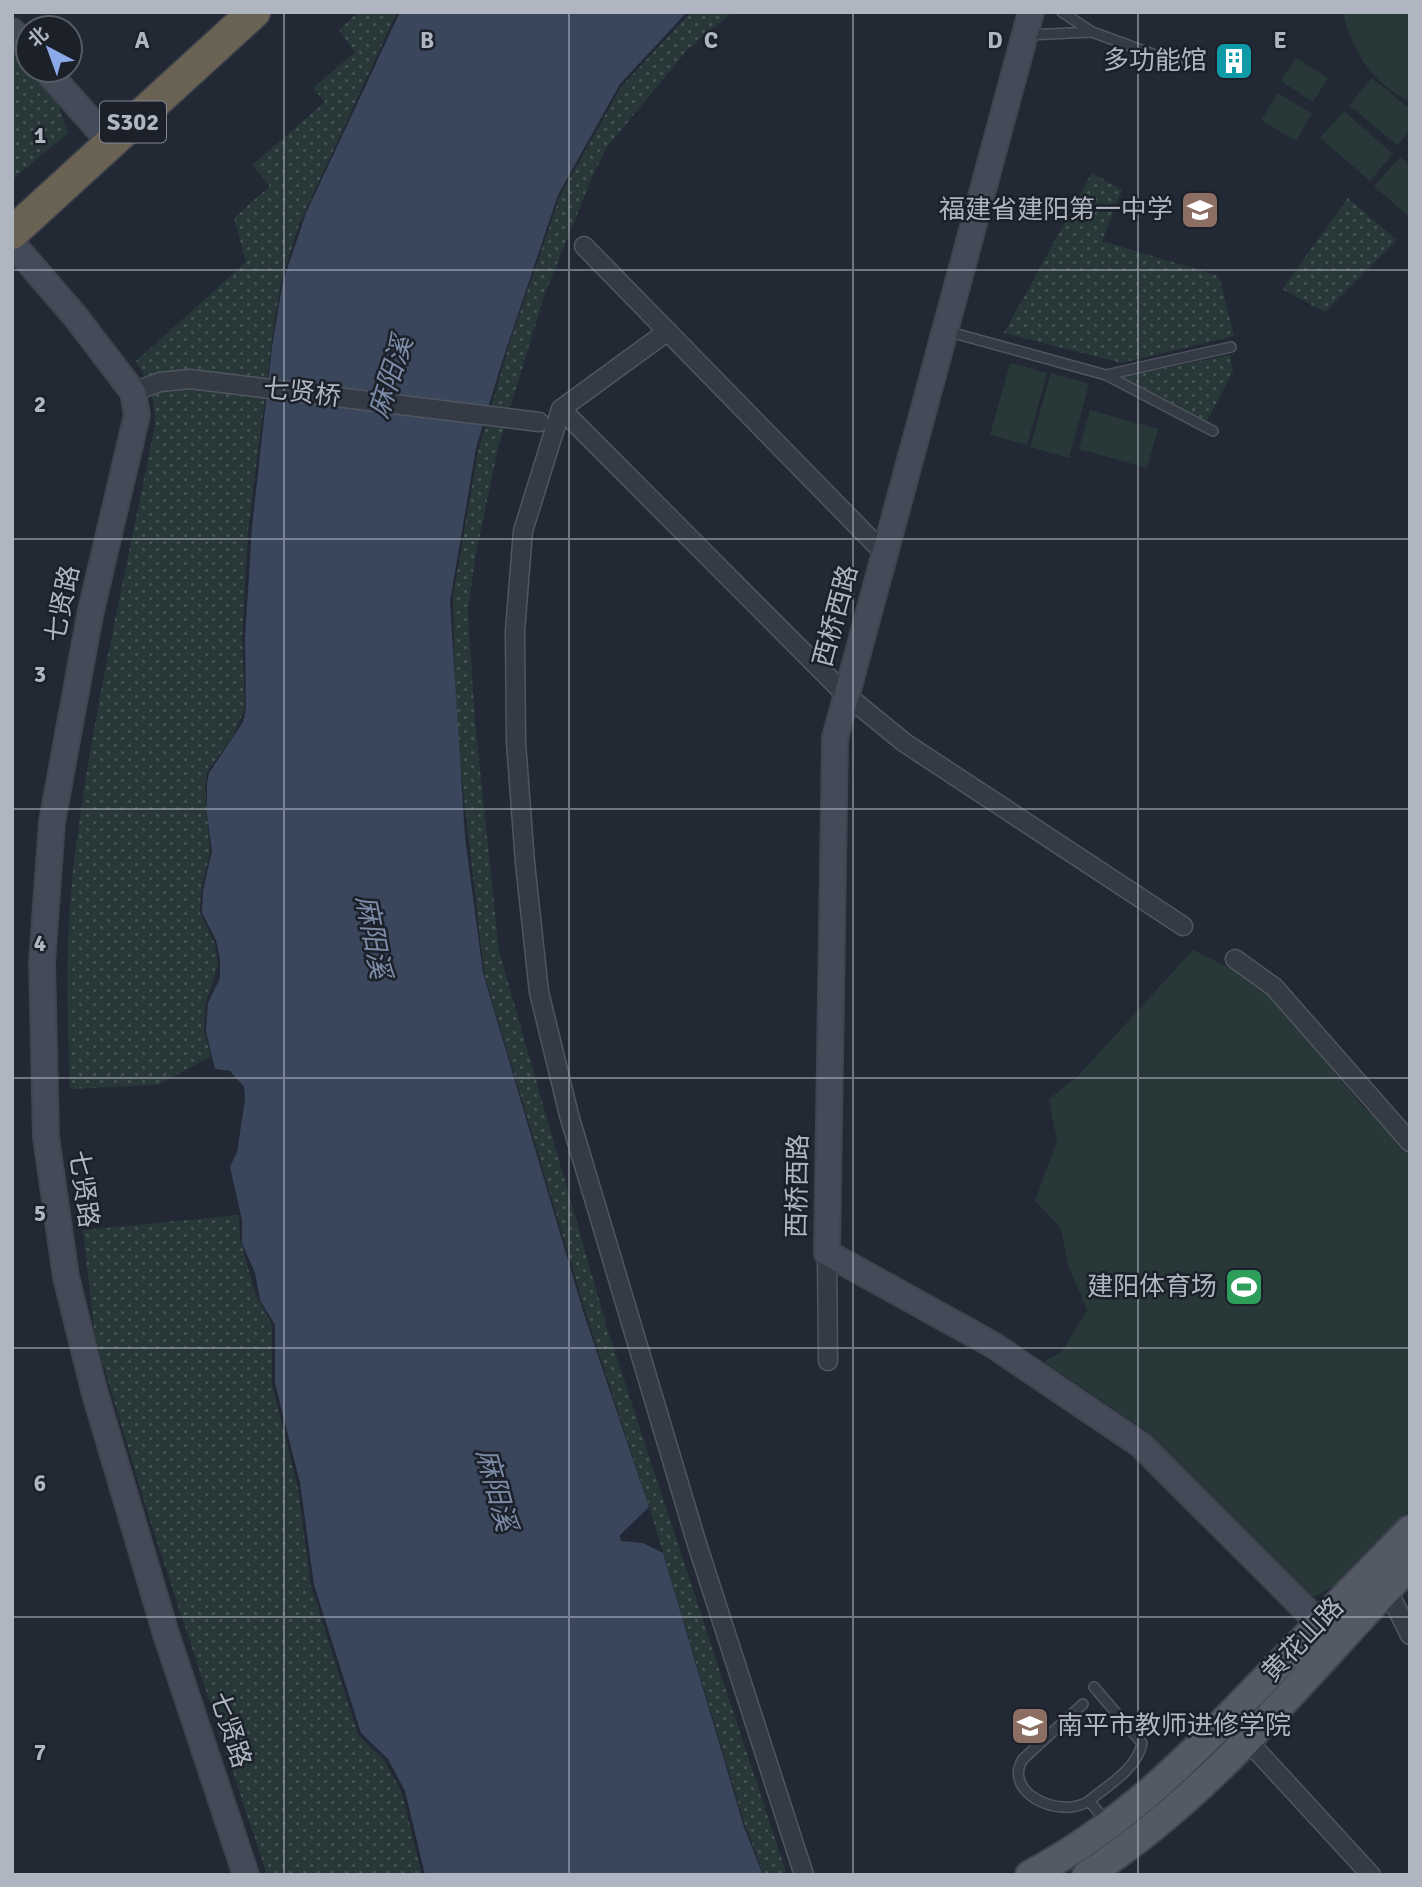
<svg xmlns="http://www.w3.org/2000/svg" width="1422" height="1887" viewBox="0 0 1422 1887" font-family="Signika,'Noto Sans SC',sans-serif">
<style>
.grass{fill:url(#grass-dots)}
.pitch{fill:#283839}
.water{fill:#39465b}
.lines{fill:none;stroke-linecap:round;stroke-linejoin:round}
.lane-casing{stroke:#50555f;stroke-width:12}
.street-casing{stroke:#50555f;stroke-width:21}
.secondary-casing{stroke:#3f444e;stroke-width:28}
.primary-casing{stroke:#3f444e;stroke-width:32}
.highway-casing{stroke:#3d424c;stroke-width:35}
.lane{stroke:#353b45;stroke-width:9}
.street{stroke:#353b45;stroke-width:18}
.secondary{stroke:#444a57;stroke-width:24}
.primary{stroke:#535965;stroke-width:28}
.highway{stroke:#6a6253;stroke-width:32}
.grid{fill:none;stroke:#afb5c1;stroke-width:2;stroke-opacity:0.55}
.labels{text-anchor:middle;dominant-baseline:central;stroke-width:5;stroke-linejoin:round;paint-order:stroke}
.shield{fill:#1b2029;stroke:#838893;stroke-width:2}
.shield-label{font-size:24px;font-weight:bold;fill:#afb5c1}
.poi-label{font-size:26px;fill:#afb5c1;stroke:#1b2029;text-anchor:end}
.street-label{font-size:26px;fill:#afb5c1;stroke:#1b2029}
.water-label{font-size:28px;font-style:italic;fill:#7b8ba6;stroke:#1b2029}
.grid-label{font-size:23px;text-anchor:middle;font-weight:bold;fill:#afb5c1;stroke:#1b2029;stroke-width:5;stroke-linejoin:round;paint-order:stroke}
</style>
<defs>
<pattern id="grass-dots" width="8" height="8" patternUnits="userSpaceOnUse" patternTransform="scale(1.75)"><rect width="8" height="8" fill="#283839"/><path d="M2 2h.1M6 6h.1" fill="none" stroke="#455354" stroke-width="1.8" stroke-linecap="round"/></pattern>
</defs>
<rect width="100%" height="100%" fill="#222834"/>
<path class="grass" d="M358 12H397L299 225 282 279 274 324 248 532 242 639 245 708 234 734 207 772 205 785 210 852 201 891 200 913 215 944 218 966 205 1005 204 1031 211 1056 158 1085 70 1089C67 1011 65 932 75 854 93 710 127 567 155 425 155 399 149 383 136 361L246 262 234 218 270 186 252 165 325 102 313 88 355 52 339 30Z
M691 12H733L688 49 607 147 593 175 544 296 498 448 475 558 468 612 475 722 499 951 607 1328 787 1875H764L745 1825 649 1506 585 1310 484 973 456 727 453 596 478 451 510 342 560 196 621 87Z
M12 47 28 65V70H32L55 95 68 133 12 180Z
M1092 173 1122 190 1102 241 1219 276 1234 336 1121 363 1004 333Z
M1348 198 1397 240 1325 312 1282 289Z
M1230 355 1233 371 1207 421 1121 377Z
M239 1215 240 1238 255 1293 272 1325V1384L298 1488 311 1586 358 1734 384 1760 402 1793 422 1875H267L146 1508 95 1337 83 1230Z"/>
<path class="pitch" d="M1343 12H1410V101C1374 86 1351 50 1343 12Z
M1296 58 1328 78 1313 102 1281 81Z
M1372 78 1410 109V131L1397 145 1349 105Z
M1278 93 1312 114 1296 141 1261 120Z
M1344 111 1393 154 1370 181 1320 138Z
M1400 157 1410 166V218L1374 186Z
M1010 363 1047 373 1027 445 990 435Z
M1051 373 1089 384 1069 458 1030 447Z
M1090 410 1158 429 1147 468 1079 449Z
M1193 950 1261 984 1360 1103 1410 1154V1509L1331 1588 1313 1597 1148 1432 1044 1362 1062 1351 1087 1310 1068 1264 1061 1228 1035 1201 1057 1141 1049 1099 1076 1078Z"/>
<path class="water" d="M400 12H687L620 84 558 195 501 365 476 448 450 602 465 837 483 973 584 1314 649 1507 620 1535 621 1541 643 1543 663 1553 744 1827 763 1875H425L405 1791 388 1759 361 1733 314 1585 300 1483 275 1383V1325L260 1300 255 1273 242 1243V1220L230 1167 237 1152 245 1099 244 1087 230 1071 215 1069 206 1031 208 1003 220 978V959L216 940 202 913 203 891 212 851 207 814V783L209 773 243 722 246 708 245 638 252 527 272 347 283 281 306 213Z"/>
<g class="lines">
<defs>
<path id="lane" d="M1062 12 1092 32
M1027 35 1092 32 1177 63
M946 331 1106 375 1213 431
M1106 375 1231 347
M1094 1687 1142 1743C1138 1768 1107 1786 1089 1801L1107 1822
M1083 1704 1023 1759C1002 1792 1059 1820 1089 1801"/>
<path id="street" d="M584 246 884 553
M668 331 561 409 523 531 515 631 516 742 525 863 539 992 569 1115 697 1544 804 1875
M133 392 160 382 190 379 539 422
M561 409 846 695 905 743 1183 926
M1235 959 1274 987 1410 1142
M827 1253 828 1361
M1387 1589 1410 1635
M1247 1740 1371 1875"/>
<path id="secondary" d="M1031 12 835 738 827 1253 993 1345 1141 1445 1319 1623
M12 31 28 49
M46 70 99 130
M12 243 75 316 133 392 137 415 90 615 52 822 42 962 46 1137 66 1277 94 1390 165 1631 246 1875"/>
<path id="primary" d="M1030 1875C1126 1824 1194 1753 1269 1675 1316 1627 1363 1578 1410 1530
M1087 1875C1214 1793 1307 1672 1410 1565"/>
<path id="highway" d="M12 233 254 12"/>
</defs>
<use href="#lane" class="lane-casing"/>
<use href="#street" class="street-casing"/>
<use href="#secondary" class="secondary-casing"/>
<use href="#primary" class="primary-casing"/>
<use href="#highway" class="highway-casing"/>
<use href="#lane" class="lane"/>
<use href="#street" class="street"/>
<use href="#secondary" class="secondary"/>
<use href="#primary" class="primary"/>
<use href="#highway" class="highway"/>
</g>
<path class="grid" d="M284 12V1875M569 12V1875M853 12V1875M1138 12V1875M12 270H1410M12 539H1410M12 809H1410M12 1078H1410M12 1348H1410M12 1617H1410"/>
<defs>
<symbol id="building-square" viewBox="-11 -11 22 22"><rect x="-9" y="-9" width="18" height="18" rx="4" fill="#0f9aa8" stroke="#1b2029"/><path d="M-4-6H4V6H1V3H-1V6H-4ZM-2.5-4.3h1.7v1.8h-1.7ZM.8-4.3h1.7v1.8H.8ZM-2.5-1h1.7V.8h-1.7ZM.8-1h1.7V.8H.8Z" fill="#fff"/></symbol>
<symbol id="school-square" viewBox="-11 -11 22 22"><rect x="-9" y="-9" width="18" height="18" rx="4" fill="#8d6e63" stroke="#1b2029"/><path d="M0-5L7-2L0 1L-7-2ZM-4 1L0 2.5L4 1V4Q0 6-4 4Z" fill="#fff"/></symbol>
<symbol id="stadium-square" viewBox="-11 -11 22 22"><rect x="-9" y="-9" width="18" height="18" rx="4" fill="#2e9e5b" stroke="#1b2029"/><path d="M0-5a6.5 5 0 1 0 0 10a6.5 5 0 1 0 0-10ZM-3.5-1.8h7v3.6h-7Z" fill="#fff"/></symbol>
</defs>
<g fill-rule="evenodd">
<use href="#building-square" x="1212" y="39" width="44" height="44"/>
<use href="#school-square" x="1178" y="188" width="44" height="44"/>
<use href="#stadium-square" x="1222" y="1265" width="44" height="44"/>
<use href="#school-square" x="1008" y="1704" width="44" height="44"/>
</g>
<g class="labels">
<rect class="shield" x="100" y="101.5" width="66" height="41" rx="5"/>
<g class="shield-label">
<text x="133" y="122">S302</text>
</g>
<g class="poi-label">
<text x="1207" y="61">多功能馆</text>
<text x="1173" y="210">福建省建阳第一中学</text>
<text x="1217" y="1287">建阳体育场</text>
<text x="1057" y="1726" text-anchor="start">南平市教师进修学院</text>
</g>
<g class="street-label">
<text transform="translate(302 393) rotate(7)">七贤桥</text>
<text transform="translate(63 604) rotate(-78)">七贤路</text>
<text transform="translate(836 616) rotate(-75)">西桥西路</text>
<text transform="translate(798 1186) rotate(-89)">西桥西路</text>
<text transform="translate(83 1189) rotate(82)">七贤路</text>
<text transform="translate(1303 1640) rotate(-46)">黄花山路</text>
<text transform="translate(230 1730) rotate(72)">七贤路</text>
</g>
<g class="water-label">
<text transform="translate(391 377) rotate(-72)">麻阳溪</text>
<text transform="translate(373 937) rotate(79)">麻阳溪</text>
<text transform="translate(496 1490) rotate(75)">麻阳溪</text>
</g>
</g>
<g class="grid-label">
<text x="142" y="48">A</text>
<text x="427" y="48">B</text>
<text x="711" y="48">C</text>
<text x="995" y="48">D</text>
<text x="1280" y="48">E</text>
<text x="40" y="143">1</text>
<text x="40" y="412">2</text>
<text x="40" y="682">3</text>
<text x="40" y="951">4</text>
<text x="40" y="1221">5</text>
<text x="40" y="1491">6</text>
<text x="40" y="1760">7</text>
</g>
<rect width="1422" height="1887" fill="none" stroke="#afb5c1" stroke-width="28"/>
<g transform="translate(49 49) rotate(319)"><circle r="33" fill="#1b2029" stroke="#565c66" stroke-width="2"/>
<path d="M0-5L12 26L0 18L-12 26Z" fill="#8caaea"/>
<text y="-10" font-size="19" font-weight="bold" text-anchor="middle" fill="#afb5c1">北</text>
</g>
</svg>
